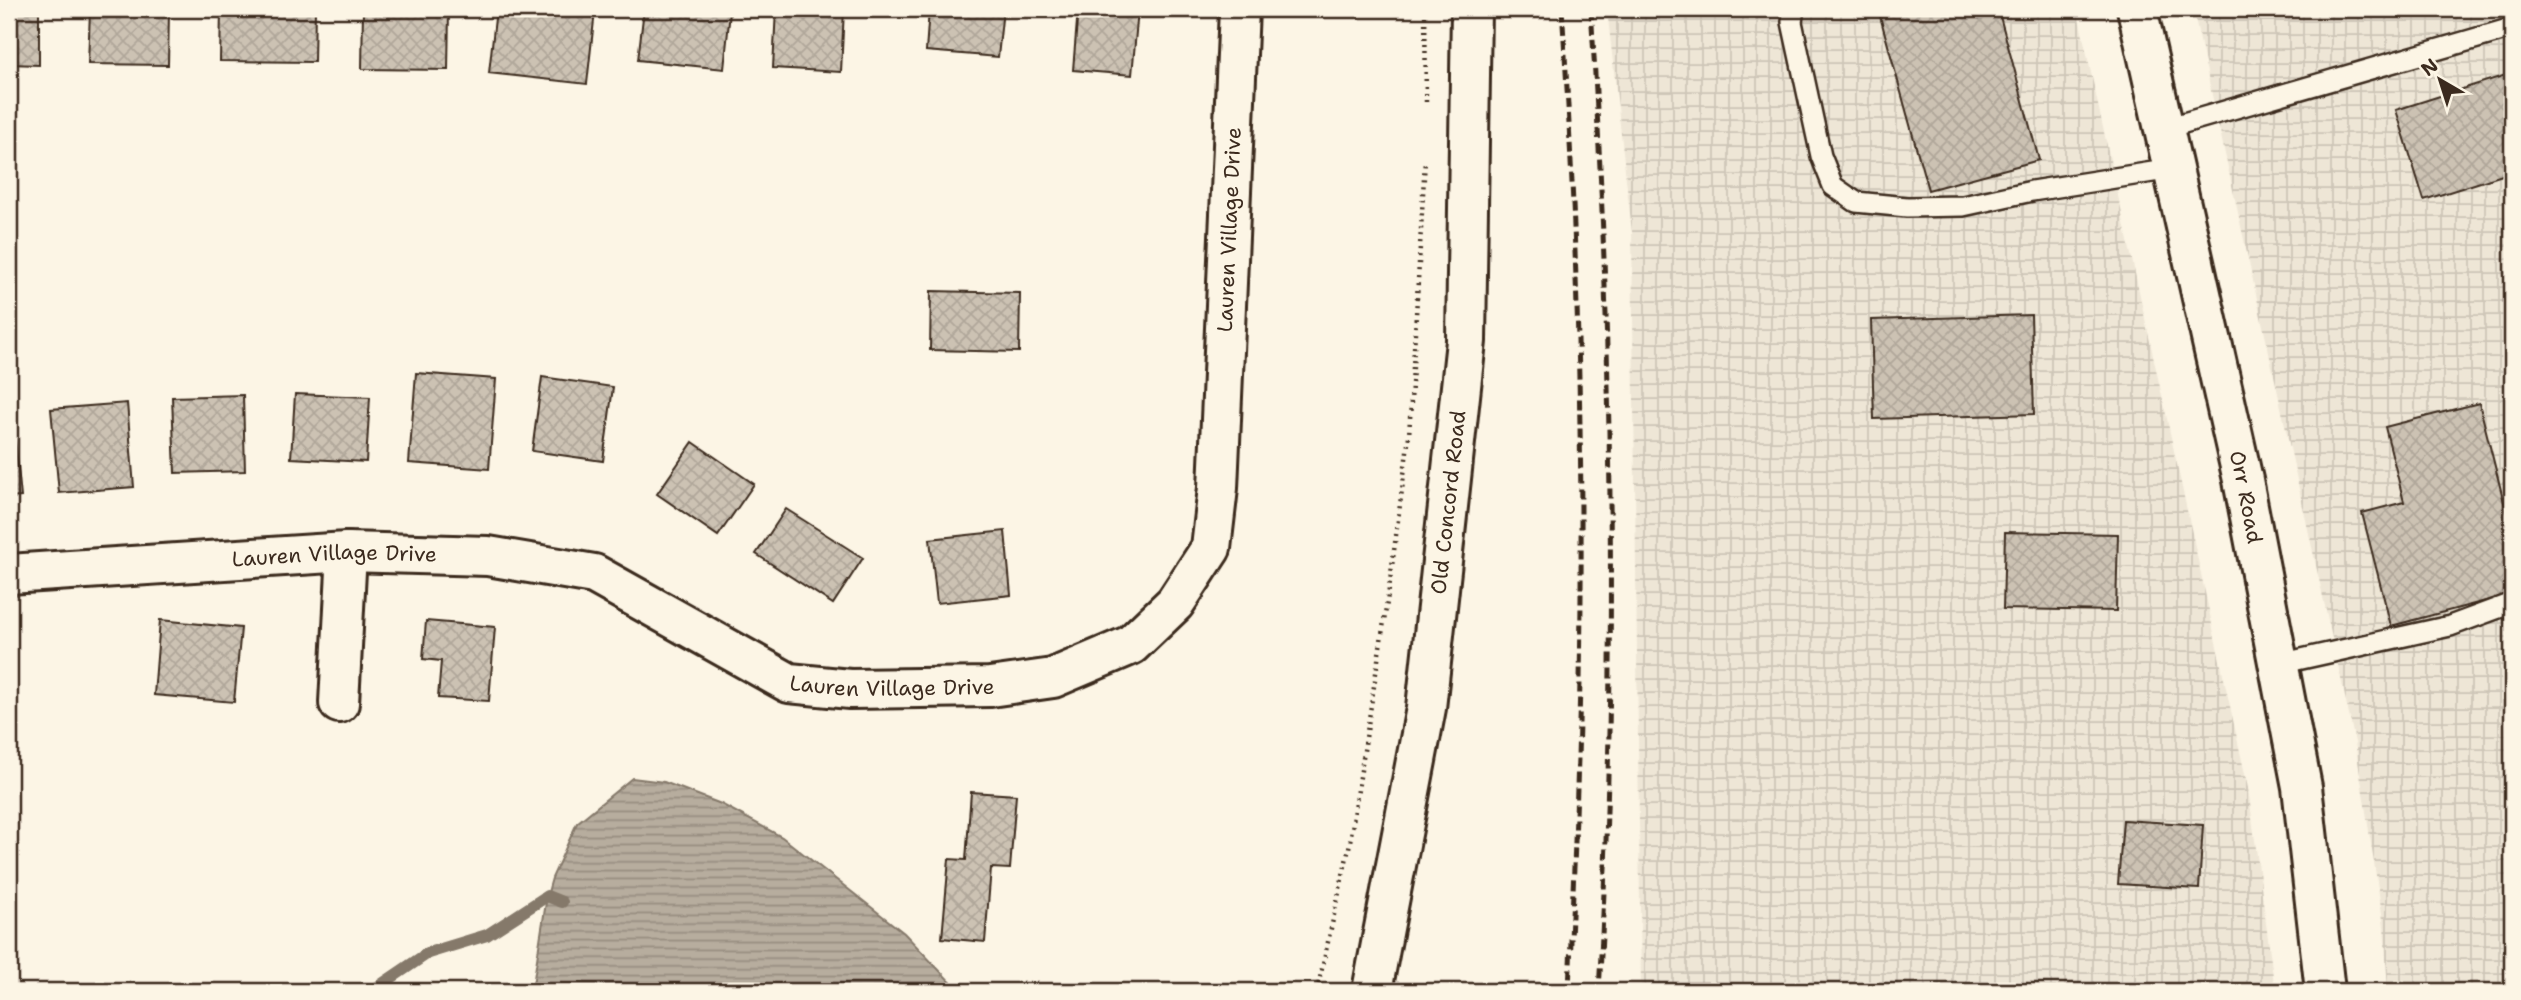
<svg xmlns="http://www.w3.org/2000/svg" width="2521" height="1000" viewBox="0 0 2521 1000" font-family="'Shantell Sans',sans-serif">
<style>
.industrial{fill:url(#industrial-grid)}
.water{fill:url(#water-rules);stroke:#85796b;stroke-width:2}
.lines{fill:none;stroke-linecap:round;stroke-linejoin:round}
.stream{stroke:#85796b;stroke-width:12}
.building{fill:url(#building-cross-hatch);stroke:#3b2a1e;stroke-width:2}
.service-casing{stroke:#3b2a1e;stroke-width:24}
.minor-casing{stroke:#3b2a1e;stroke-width:44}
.tertiary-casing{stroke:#3b2a1e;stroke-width:44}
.path{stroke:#3b2a1e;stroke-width:4.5;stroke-dasharray:2 5;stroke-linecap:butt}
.service{stroke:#fcf5e5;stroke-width:19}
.minor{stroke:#fcf5e5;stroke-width:38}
.tertiary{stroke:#fcf5e5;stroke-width:38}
.rail{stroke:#3b2a1e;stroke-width:5;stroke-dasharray:10 5;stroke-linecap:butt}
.labels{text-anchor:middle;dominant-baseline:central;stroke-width:6;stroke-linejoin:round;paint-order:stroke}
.street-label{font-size:21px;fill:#3b2a1e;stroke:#fcf5e5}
</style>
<defs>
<pattern id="industrial-grid" width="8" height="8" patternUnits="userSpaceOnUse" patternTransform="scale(1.75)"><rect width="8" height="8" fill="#eee6d6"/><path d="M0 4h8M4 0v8" fill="none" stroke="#cdc5b7"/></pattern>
<pattern id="water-rules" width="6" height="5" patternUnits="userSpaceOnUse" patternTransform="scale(1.75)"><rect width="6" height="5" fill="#b7ad9e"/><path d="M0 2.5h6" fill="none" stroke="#968d80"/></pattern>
<pattern id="building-cross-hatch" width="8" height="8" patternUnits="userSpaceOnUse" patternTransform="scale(1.75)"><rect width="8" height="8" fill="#ccc2b3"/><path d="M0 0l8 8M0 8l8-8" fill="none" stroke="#b0a79a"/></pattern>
</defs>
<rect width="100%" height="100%" fill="#fcf5e5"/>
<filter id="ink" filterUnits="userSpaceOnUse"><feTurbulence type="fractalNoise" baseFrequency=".0143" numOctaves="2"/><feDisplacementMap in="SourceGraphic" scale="14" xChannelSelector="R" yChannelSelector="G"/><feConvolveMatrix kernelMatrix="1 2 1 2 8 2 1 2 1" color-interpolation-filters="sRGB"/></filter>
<g filter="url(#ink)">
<path class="industrial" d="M1607 9H2077L2248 788 2275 991H1641L1632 232Z
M2193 9H2512V991H2388L2384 926 2355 742Z"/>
<path class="water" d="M632 778 664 782 721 804 782 837 904 933 959 991H532L547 896 552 878 577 823Z"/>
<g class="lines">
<path class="stream" d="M372 991 428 953 487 935 547 896 562 902"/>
</g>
<path class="building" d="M221 9H315L314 62 220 61Z
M496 9 595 11 587 84 489 73Z
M644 9H702L730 12 724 69 638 60Z
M776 9H844L841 72 773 68Z
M929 9H1003L998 57 926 51Z
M1078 9 1138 10 1132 75 1073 70Z
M1878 9H1998L2039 160 1928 190Z
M90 10 169 11 168 65 88 64Z
M363 10 449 11 448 70 362 69Z
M9 12H39V65L9 64Z
M2512 73V172L2424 200 2396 110Z
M931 291 1020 293 1019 352 930 350Z
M2031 315 2034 414 1874 419 1871 320Z
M416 373 496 379 489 469 409 463Z
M542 377 613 387 603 461 532 451Z
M295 394 370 397 366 462 291 458Z
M243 395 245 471 175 473 172 397Z
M127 403 134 487 59 493 51 409Z
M2479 403 2512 534V594L2391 626 2362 513 2404 502 2385 427Z
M9 407H12L21 497 9 498Z
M693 442 754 484 718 536 657 494Z
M786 509 863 558 833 604 756 554Z
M1005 531 1011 595 937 603 930 539Z
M2005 532 2118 534 2116 611 2003 609Z
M160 620 241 628 234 702 154 695Z
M426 621 495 627 489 701 438 698 441 661 423 659Z
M971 792 1016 795 1010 869 991 868 985 942 942 938 949 859 966 860Z
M2123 820 2203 825 2199 889 2118 884Z"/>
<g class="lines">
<defs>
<path id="service" d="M1794 9 1792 22 1821 156 1833 186 1856 202 1907 207 1963 206 2032 191 2172 169
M2163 129 2512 28
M2279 664 2450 626 2512 603"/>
<g id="minor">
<path id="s1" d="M2137 9 2243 480 2302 787 2325 991"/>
<path id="s2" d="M9 574 347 552 488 556 594 574 789 683 850 689 990 687 1053 678 1131 645 1175 603 1211 548 1218 488 1239 9"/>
<path d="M339 703 347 552"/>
</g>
<g id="tertiary">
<path id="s3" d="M1372 991 1426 708 1466 341 1471 9"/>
</g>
</defs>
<use href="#service" class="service-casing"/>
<use href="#minor" class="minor-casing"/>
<use href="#tertiary" class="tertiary-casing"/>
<path class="path" d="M1425 9 1426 102
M1317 991 1349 848 1389 589 1409 436 1425 160"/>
<use href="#service" class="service"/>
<use href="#minor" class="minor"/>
<use href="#tertiary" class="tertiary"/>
<path class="rail" d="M1562 9C1577 232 1584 456 1580 680 1578 783 1573 887 1569 991
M1591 9C1612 335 1618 664 1599 991"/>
</g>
</g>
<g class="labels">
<g class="street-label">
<text stroke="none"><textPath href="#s2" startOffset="1606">Lauren Village Drive</textPath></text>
<text stroke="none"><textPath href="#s1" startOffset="500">Orr Road</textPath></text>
<text stroke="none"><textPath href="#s3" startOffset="495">Old Concord Road</textPath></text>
<text stroke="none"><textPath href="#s2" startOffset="326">Lauren Village Drive</textPath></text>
<text stroke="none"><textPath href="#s2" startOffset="914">Lauren Village Drive</textPath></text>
</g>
</g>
<rect width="2521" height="1000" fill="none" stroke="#fcf5e5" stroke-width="35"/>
<rect x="18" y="18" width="2486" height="965" fill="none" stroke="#3b2a1e" stroke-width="2.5" filter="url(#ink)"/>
<g transform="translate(2440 80) rotate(321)" stroke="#fcf5e5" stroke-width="5" paint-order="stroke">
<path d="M0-5L12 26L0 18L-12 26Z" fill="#3b2a1e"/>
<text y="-10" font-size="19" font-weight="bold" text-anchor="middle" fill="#3b2a1e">N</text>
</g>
</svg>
